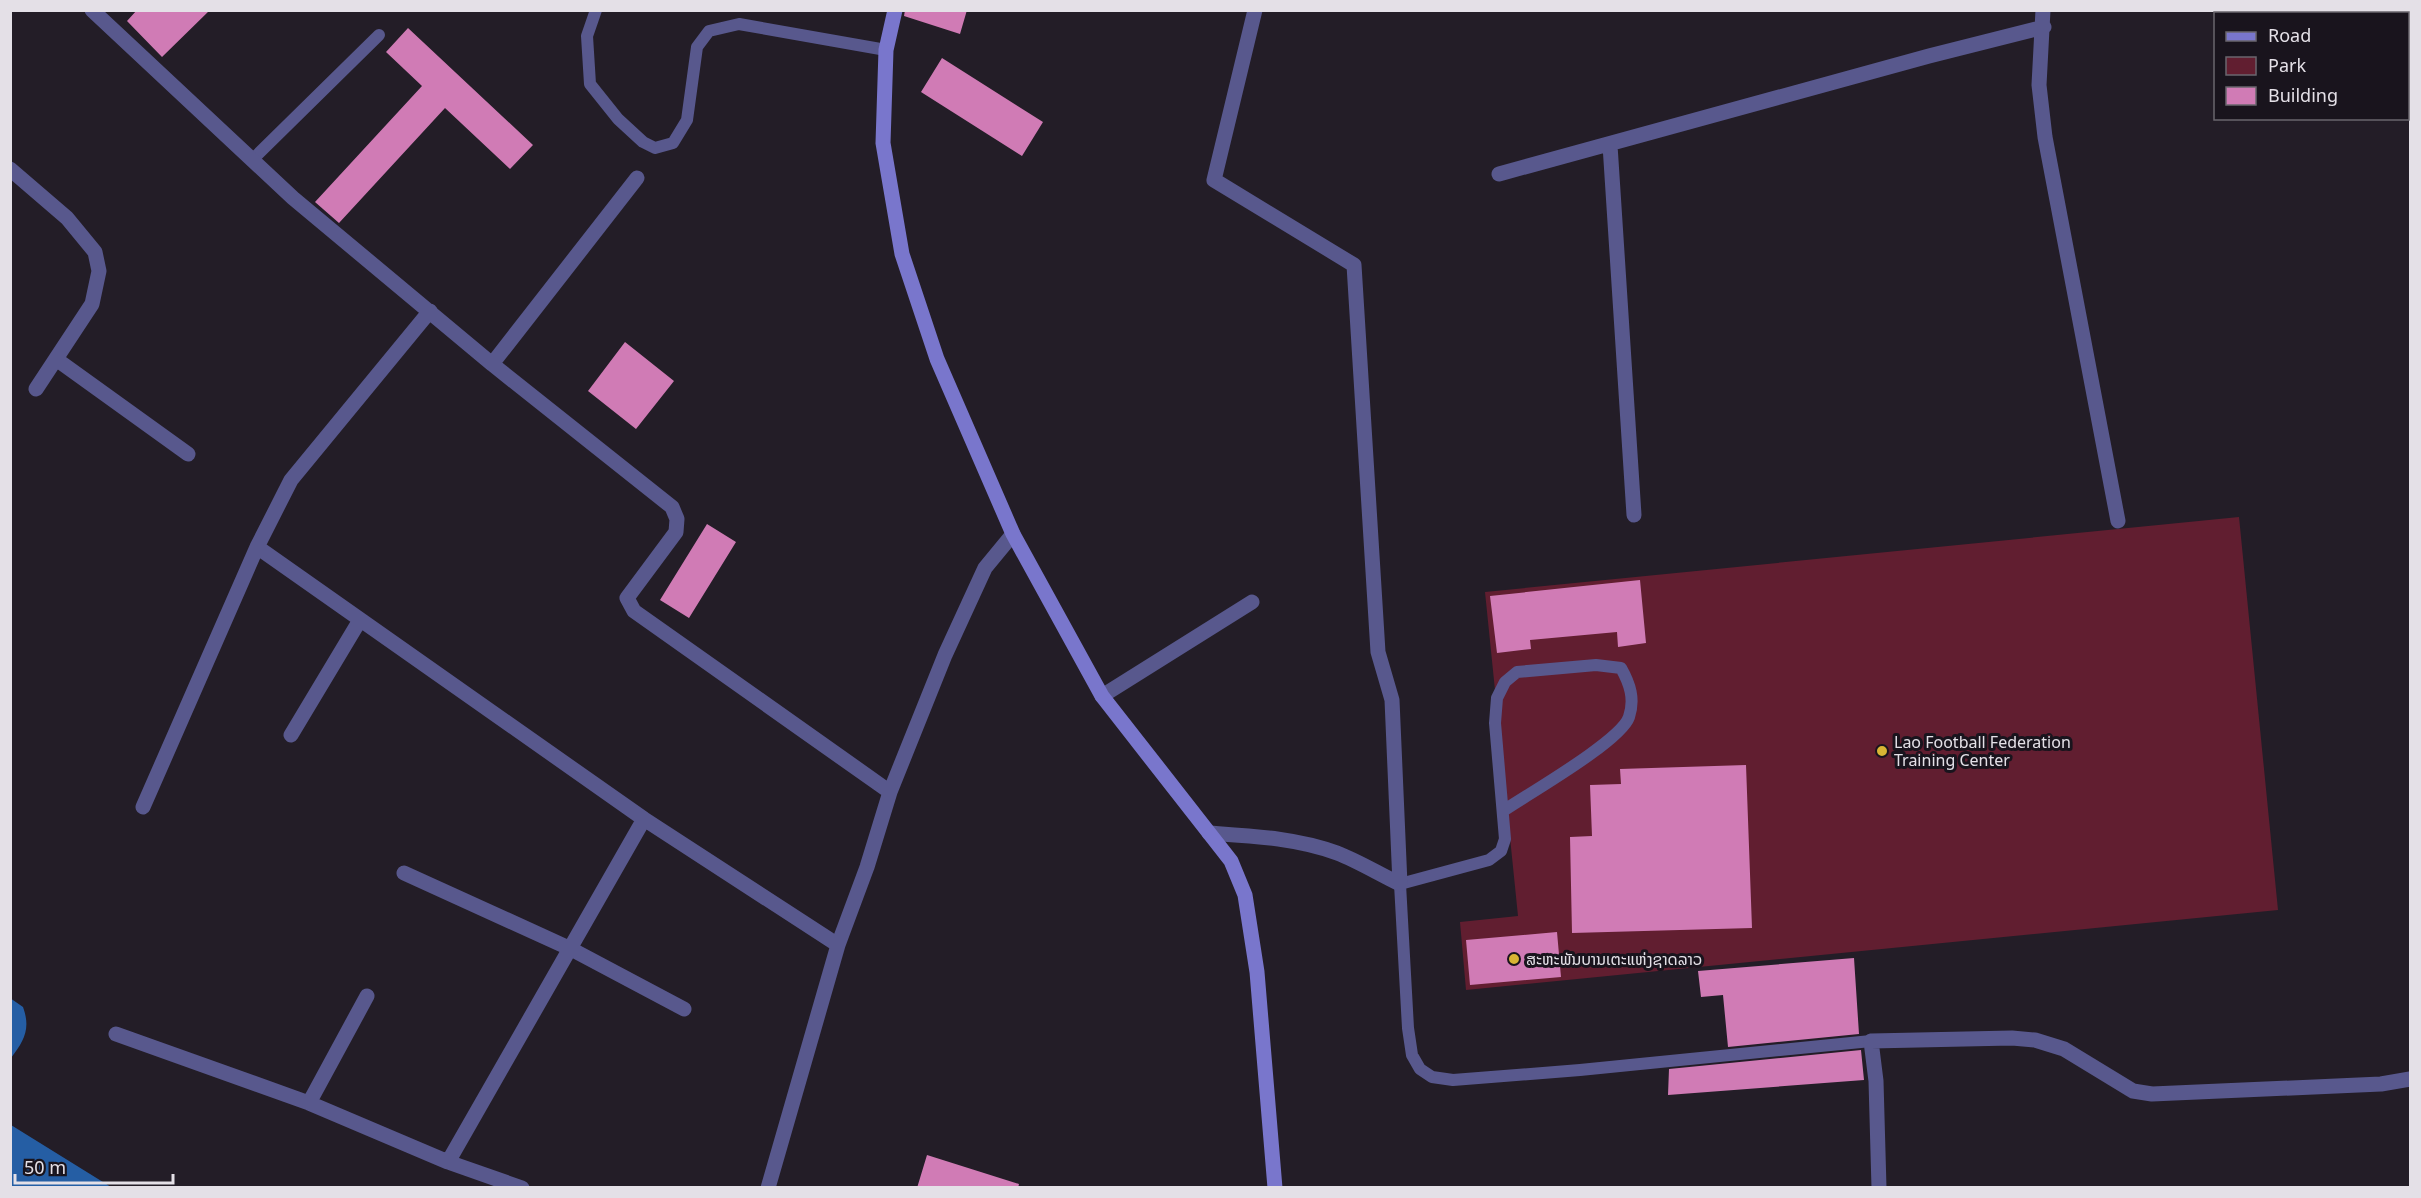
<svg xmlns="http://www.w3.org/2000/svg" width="2421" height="1198" viewBox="0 0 2421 1198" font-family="Georgia,'Noto Sans Lao',serif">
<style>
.green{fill:#611e30}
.water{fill:#255ea4}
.building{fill:#d07bb5}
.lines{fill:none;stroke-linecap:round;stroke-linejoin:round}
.lane{stroke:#58588d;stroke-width:12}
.street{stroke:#58588d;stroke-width:15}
.secondary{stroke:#7976cc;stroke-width:15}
.poi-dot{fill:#d8b434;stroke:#19141d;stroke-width:2}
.labels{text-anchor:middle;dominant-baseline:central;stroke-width:6;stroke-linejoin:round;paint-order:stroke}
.poi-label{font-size:16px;fill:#e4e0e7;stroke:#19141d;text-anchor:start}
</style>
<rect width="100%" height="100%" fill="#231d27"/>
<path class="green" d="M2239 517 2278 910 1466 990 1460 922 1518 916 1485 592Z"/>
<path class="water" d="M10 998 23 1007C31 1029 24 1041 11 1058Z
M11 1125 111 1187H11Z"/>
<path class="building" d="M137 10H210L162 57 127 21Z
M905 10H967L960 34 904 16Z
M408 28 533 145 510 169 445 108 339 223 315 202 422 86 386 52Z
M942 58 1043 122 1022 156 921 92Z
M625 342 674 381 636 429 588 391Z
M707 524 736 542 689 618 660 600Z
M1640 580 1646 643 1618 647 1617 632 1530 640 1531 649 1497 653 1490 596Z
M1746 765 1752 928 1572 933 1570 837 1592 836 1590 785 1621 784 1620 769Z
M1557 932 1561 977 1470 985 1466 940Z
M1854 958 1859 1034 1728 1047 1723 995 1701 997 1698 971Z
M1861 1050 1864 1080 1668 1095 1669 1069Z
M927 1155 1019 1184 1018 1188H917Z"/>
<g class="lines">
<path class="lane" d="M596 10 587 36 590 84 618 119 643 142 655 148 673 143 687 120 697 47 709 31 739 24 886 50
M252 160 379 35
M1503 811C1528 794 1621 741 1629 717 1635 699 1630 684 1621 668L1596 665 1517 672 1505 682 1497 698 1495 723 1505 839 1501 851 1489 860 1400 884 1408 1028 1412 1055 1420 1069 1432 1077 1453 1080 1580 1070 1871 1041"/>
<path class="street" d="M92 10 293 198 492 364 672 507 677 519 676 532 627 598 634 611 890 792
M2043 10 2039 85 2045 137 2118 521
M2345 10 2346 14
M1610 145 1634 515
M10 169 67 218 95 252 99 271 92 304 36 389
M1499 174 1929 56 2044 27
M56 359 188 454
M492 364 637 178
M257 547 644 819 838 945
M1102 696 1252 602
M291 735 360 620
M143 807 257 547 291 480 430 311
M1209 833C1252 836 1296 838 1337 853 1358 861 1379 874 1400 884L1392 700 1378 652 1354 265 1214 180 1255 10
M404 873 571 949 684 1009
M116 1034 309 1103 448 1162 522 1188
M309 1103 367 996
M448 1162 644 819
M768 1188 838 945 867 867 890 792 945 655 985 568 1013 534
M1879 1188 1876 1081 1871 1041 2012 1038 2035 1040 2064 1049 2133 1091 2152 1094 2381 1084 2410 1079"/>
<path class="secondary" d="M895 10 886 50 883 143 902 254 937 359 1013 534 1102 696 1231 861 1245 895 1257 972 1275 1188"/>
</g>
<g class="poi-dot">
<circle cx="1882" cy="751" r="6"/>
<circle cx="1514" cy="959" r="6"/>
</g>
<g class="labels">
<g class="poi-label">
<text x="1894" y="742">Lao Football Federation<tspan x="1894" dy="18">Training Center</tspan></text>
<text x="1526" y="959">ສະຫະພັນບານເຕະແຫ່ງຊາດລາວ</text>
</g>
</g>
<rect width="2421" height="1198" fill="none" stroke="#e4e0e7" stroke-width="24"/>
<rect x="2214" y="12" width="195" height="108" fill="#19141d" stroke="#6a666e" stroke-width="1.5"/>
<rect x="2226" y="32" width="30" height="9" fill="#7976cc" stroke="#6a666e" stroke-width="1.5"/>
<text x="2268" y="42" font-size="18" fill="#e4e0e7">Road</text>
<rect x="2226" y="57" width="30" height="18" fill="#611e30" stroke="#6a666e" stroke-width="1.5"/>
<text x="2268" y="72" font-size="18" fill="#e4e0e7">Park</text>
<rect x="2226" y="87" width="30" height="18" fill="#d07bb5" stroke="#6a666e" stroke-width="1.5"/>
<text x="2268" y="102" font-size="18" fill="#e4e0e7">Building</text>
<path d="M15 1174v9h158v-9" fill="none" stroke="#e4e0e7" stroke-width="3"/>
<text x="24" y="1174" font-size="18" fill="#e4e0e7" stroke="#19141d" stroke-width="4.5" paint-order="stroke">50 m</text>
</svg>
